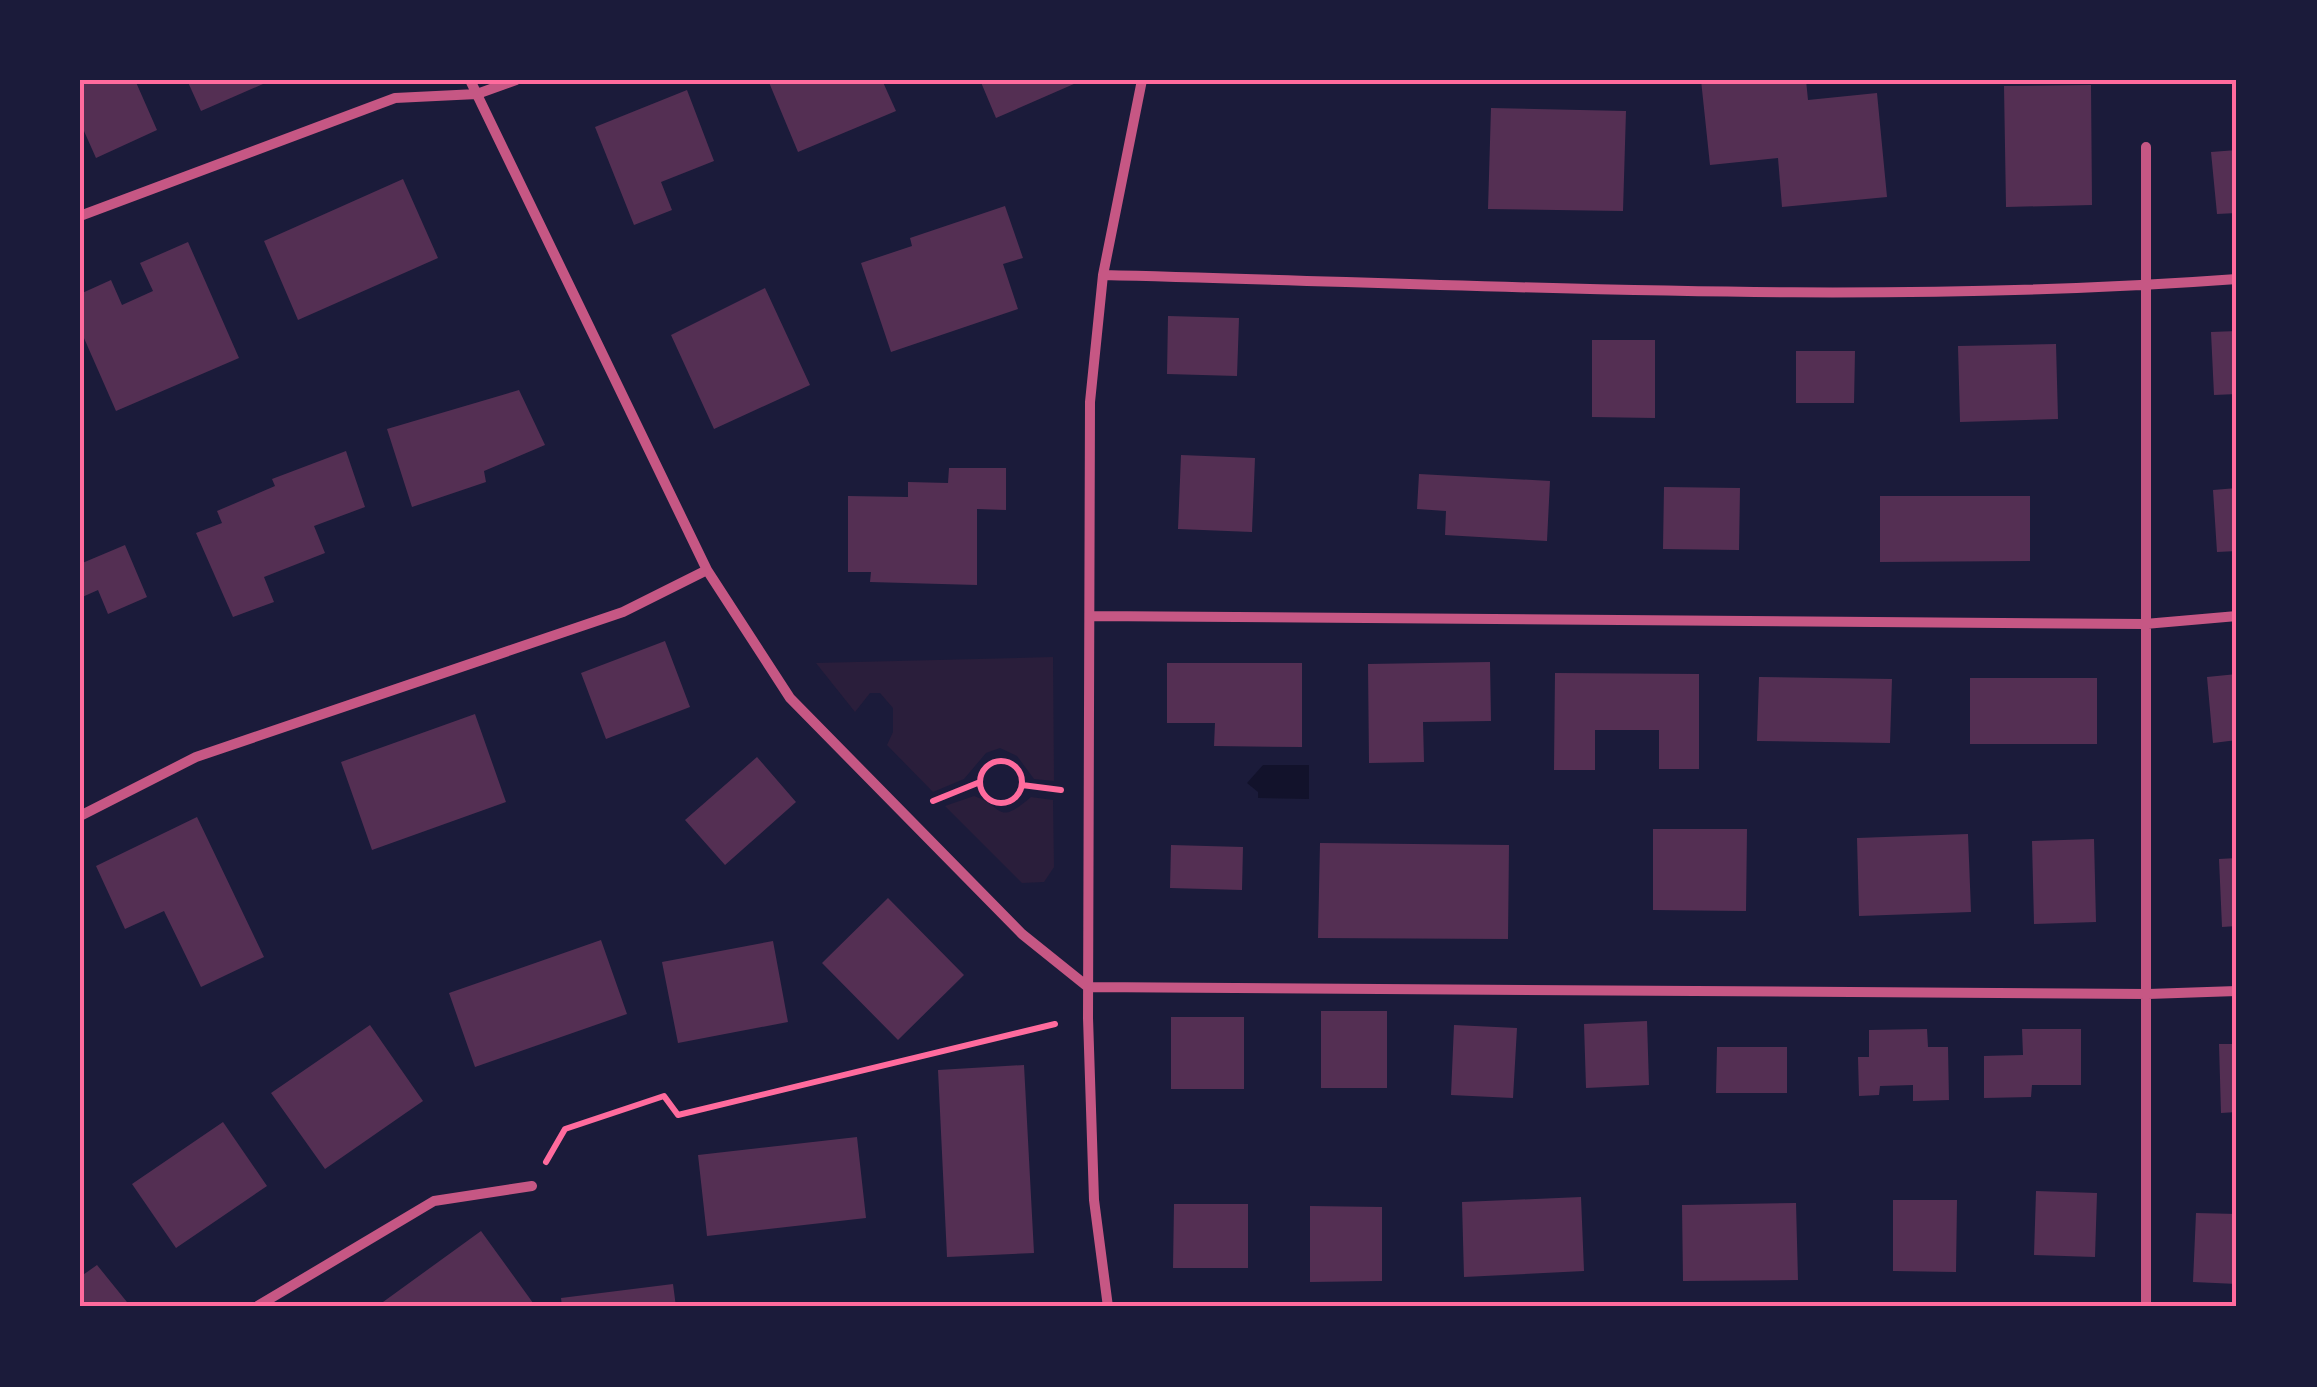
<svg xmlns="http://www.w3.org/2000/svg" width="2317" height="1387" viewBox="0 0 2317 1387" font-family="Barlow,sans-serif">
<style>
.green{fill:#2a1e3b}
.water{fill:#12122b}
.building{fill:#542f53}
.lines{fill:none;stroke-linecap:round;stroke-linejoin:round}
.path{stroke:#ff6b9d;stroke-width:6}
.minor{stroke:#c65784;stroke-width:10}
.neatline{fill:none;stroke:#ff6b9d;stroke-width:4}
</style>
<rect width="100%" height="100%" fill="#1b1b3a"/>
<path class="green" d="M1053 657 1054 781 1034 779 1017 756 1000 748 986 753 964 779 933 792 887 745 893 732V708L880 693H870L855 712 816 663Z
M974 796C1004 806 996 827 1031 797L1053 800 1054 867 1044 882 1022 883 945 806Z"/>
<path class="water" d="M1263 765H1309V799L1258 798V792L1247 783Z"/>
<path class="building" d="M80 80H135L157 130 96 158 80 122Z
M187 80H261L263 84 201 111Z
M768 80H882L896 111 798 152Z
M980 80H1083L996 118Z
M1701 80H1806L1808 100 1877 93 1887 197 1782 207 1778 158 1710 165Z
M2091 85 2092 205 2006 207 2004 86Z
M687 90 714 161 661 182 672 210 634 225 595 127Z
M1491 108 1626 111 1623 211 1488 209Z
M2237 150V213L2217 214 2211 152Z
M403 179 438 258 298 320 264 241Z
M1005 206 1023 258 1003 264 1018 309 891 352 861 263 912 246 910 238Z
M188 242 239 358 116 411 80 329V294L111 280 122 305 153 291 140 263Z
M765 288 810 385 714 429 671 335Z
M1168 316 1239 318 1237 376 1167 374Z
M2237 331V394L2214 395 2211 332Z
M1592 340H1655V418L1592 417Z
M2056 344 2058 419 1960 422 1958 346Z
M1796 351H1855L1854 403H1796Z
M519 390 545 445 484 471 486 482 412 507 387 429Z
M346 451 365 507 314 526 325 553 264 577 274 602 233 617 196 533 222 523 217 511 275 486 272 479Z
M1181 455 1255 458 1252 532 1178 529Z
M949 468H1006V510L977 509V585L870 582 871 572H848V496L908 497V482L948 483Z
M1419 474 1550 481 1547 541 1445 535 1446 511 1417 509Z
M1664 487 1740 488 1739 550 1663 549Z
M2237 488V551L2217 552 2213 490Z
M1880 496H2030V561L1880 562Z
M125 545 147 597 108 614 98 590 80 598V564Z
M665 641 690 707 606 739 581 673Z
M1490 662 1491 721 1423 722 1424 762 1369 763 1368 664Z
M1167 663H1302V747L1214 746 1215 723H1167Z
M1555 673 1699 674V769H1659V730H1595V770H1554Z
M2237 674V740L2213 743 2207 677Z
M1759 677 1892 679 1890 743 1757 741Z
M1970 678H2097V744H1970Z
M475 714 506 802 372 850 341 762Z
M757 757 796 802 725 865 685 820Z
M197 817 264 957 201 987 164 911 125 929 96 866Z
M1653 829H1747L1746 911 1653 910Z
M1968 834 1971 912 1859 916 1857 838Z
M2094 839 2096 922 2034 924 2032 841Z
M1320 843 1509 845 1508 939 1318 938Z
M1171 845 1243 847 1242 890 1170 888Z
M2237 858V926L2222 927 2219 859Z
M888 898 964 975 898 1040 822 963Z
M601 940 627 1014 475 1067 449 993Z
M773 941 788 1022 678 1043 662 962Z
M1321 1011H1387V1088H1321Z
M1171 1017H1244V1089H1171Z
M1647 1021 1649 1085 1586 1088 1584 1024Z
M370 1025 423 1101 325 1169 271 1093Z
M1454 1025 1517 1028 1513 1098 1451 1095Z
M1927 1029 1928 1047H1948L1949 1100 1913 1101V1085L1880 1086 1879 1095 1859 1096 1858 1057H1869V1030Z
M2022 1029H2081V1085H2032L2031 1097 1984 1098V1056L2023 1055Z
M2219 1044H2237V1112L2221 1113Z
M1717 1047H1787V1093H1716Z
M1024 1065 1034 1253 947 1257 938 1070Z
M223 1122 267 1186 176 1248 132 1184Z
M857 1137 866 1218 707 1236 698 1155Z
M2036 1191 2097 1193 2095 1257 2034 1255Z
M1581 1197 1584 1271 1464 1277 1462 1202Z
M1893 1200H1957L1956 1272 1893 1271Z
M1796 1203 1798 1280 1683 1281 1682 1205Z
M1174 1204H1248V1268H1173Z
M1310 1206 1382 1207V1281L1310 1282Z
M2196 1213 2237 1214V1284L2193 1282Z
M481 1231 536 1307H387L383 1302Z
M97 1265 131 1307H80V1277Z
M673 1284 676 1307H562L561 1298Z"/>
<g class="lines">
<path class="path" d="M980 782a21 21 0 1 1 42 0a21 21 0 1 1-42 0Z
M1022 785 1061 790
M933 801 980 782
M546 1162 565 1129 664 1096 678 1115 1055 1024"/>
<path class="minor" d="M470 80 707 570 790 698 1022 934 1088 987
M80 216 395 98 477 94 516 80
M1103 275C1480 284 1860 307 2237 279
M1091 616 2145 624 2237 616
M80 816 196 757 623 612 707 570
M1088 987 2148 994 2237 991
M256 1307 434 1201 532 1186
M1108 1307 1094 1200 1088 1018 1090 402 1103 275 1142 80
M2146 1307V147"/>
</g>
<rect width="2317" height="1387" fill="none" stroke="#1b1b3a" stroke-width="165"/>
<rect x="82" y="82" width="2152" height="1222" class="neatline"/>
</svg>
